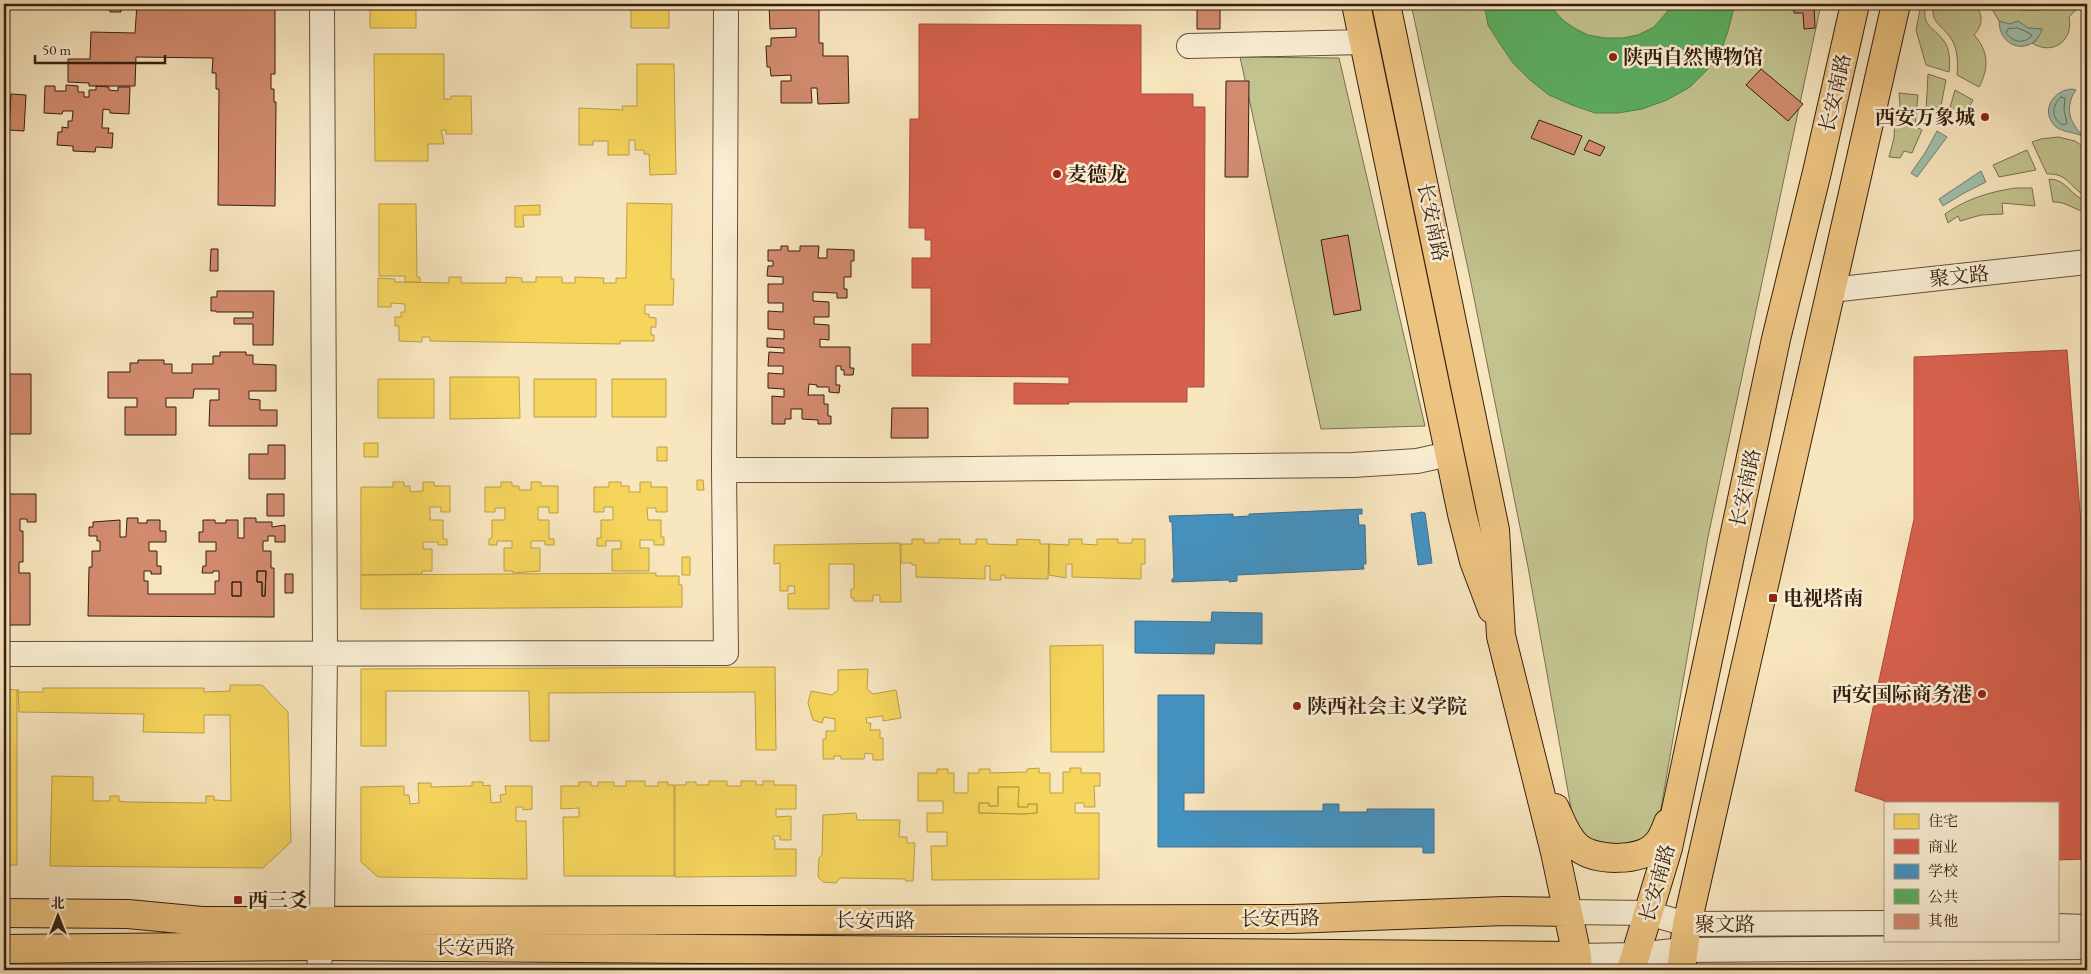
<svg xmlns="http://www.w3.org/2000/svg" width="2091" height="974" viewBox="0 0 2091 974" font-family="'EB Garamond','Noto Serif SC',serif">
<style>
.green{fill:#c2c38f;stroke:#7c7050}
.water{fill:#9fc0ac;stroke:#757f6e}
.homes{fill:#f6d55c;stroke:#bc9e46;fill-rule:evenodd}
.shops{fill:#d6604d;stroke:#a64c3b}
.schools{fill:#4393c3;stroke:#3f708e}
.public{fill:#5aae61;stroke:#4f8349}
.lines{fill:none;stroke-linecap:round;stroke-linejoin:round}
.shore{stroke:#6a6f5e;stroke-width:1}
.building{fill:#d38b6f;stroke:#361e11;fill-rule:evenodd}
.minor-casing{stroke:#66503c;stroke-width:26}
.major-casing{stroke:#361e11;stroke-width:30}
.minor{stroke:#faefd5;stroke-width:24}
.major{stroke:#ecc380;stroke-width:28}
.poi-dot{fill:#8f2418;stroke:#faefd5;stroke-width:2}
.labels{text-anchor:middle;dominant-baseline:central;stroke-width:5;stroke-linejoin:round;paint-order:stroke}
.poi-label{font-size:20px;font-weight:bold;fill:#361e11;stroke:#faefd5;text-anchor:start}
.street-label{font-size:20px;fill:#361e11;stroke:#faefd5}
</style>
<rect width="100%" height="100%" fill="#f8e6bf"/>
<filter id="stains"><feTurbulence type="fractalNoise" baseFrequency=".004" numOctaves="4"/><feColorMatrix values="0 0 0 0 .2 0 0 0 0 .09 0 0 0 0 .02 0 0 0 .5 -.17"/></filter>
<radialGradient id="worn" r=".72"><stop offset=".6" stop-color="#630" stop-opacity="0"/><stop offset="1" stop-color="#630" stop-opacity=".3"/></radialGradient>
<path class="green" d="M1411 4H1821L1708 537 1660 814 1653 839 1596 849 1574 825 1528 567 1469 273Z
M1921 4H1926C1921 27 1933 26 1944 41 1950 49 1950 62 1949 72L1926 65 1916 30Z
M1934 4H1974C1984 14 1983 25 1974 35 1989 51 1989 69 1979 87L1957 75C1958 62 1958 47 1950 37 1942 25 1929 22 1934 4Z
M1995 4H2020V10H2040V4L2076 5 2075 11 2069 17C2074 41 2052 56 2032 43L2036 41 2042 29 2028 28 2018 21 2009 24 1999 21 1993 11Z
M1240 57 1339 58 1425 426 1321 429Z
M1928 74 1946 80 1939 116 1926 111Z
M1955 90 1973 100 1963 118 1949 111Z
M1899 93 1918 95 1915 126 1922 130 1912 153 1904 151 1900 158 1889 157 1894 138 1895 119H1901Z
M2058 137 2075 141 2087 149V196C2070 190 2070 173 2047 174L2032 142 2041 139Z
M2027 150 2036 170 1999 177 1993 165Z
M2049 179C2067 179 2071 197 2087 201V212C2075 211 2066 201 2053 202Z
M2015 188H2032L2035 206 2002 203 2003 214 1981 215 1960 221 1958 216 1948 223 1945 214C1966 199 1989 192 2015 188Z"/>
<path class="water" d="M1999 21 2009 24 2018 21 2028 28 2042 29C2034 56 1999 50 1999 21Z
M2072 89 2076 90C2068 101 2067 115 2075 126 2077 130 2081 133 2082 136 2074 132 2061 132 2055 126 2040 111 2053 90 2072 89Z
M1937 131 1947 137 1917 177 1911 173 1925 153Z
M1981 171 1986 182 1964 193 1943 206 1939 199Z"/>
<path class="homes" d="M370 4H416V28H370Z
M631 4H669V28H631Z
M374 54H444V99H451V96H471L472 134H446V130H441L444 144H428V161H375Z
M637 64H674L676 174 650 175 649 154H644V150H635V140H629V155H608V141H593V145H579V108L623 110 622 106H637Z
M627 203 672 204 671 279H674L673 305H645V314H649V317L656 318V327H651V335H654V341H620V344L430 341V337H422V342L399 341V326H395V317H401V312H405V304L391 303V307H378V278L395 279V282L449 283V277H461V283H506V277L522 278V282H536V277H562V283H575V277L604 278 603 283H616V278H626Z
M379 204H416L417 277H420V282H405V276H379Z
M540 205V215H523L524 227H515V206Z
M450 377H519L520 418 450 419Z
M378 379H434V418H378Z
M534 379H596V417H534Z
M612 379H666V417H612Z
M364 443H378V457H364Z
M657 447H667V461H657Z
M697 480H703L704 490H697Z
M393 482H404V486H410V492L423 491V482H434V486H450V512H441V507H430V520H443V539H447V545H438V542H423V549H432V571H422V574L361 575V487H393Z
M501 482H512V486H519V490H531V482H541V486H558V513H549V507H538V520H549V539H554V545H545V541H531V548H540V571L513 573V571H504V548H512V541H497V545H489V539L492 538V520H505V508H495V512H485V487H501Z
M609 482H621V486H629V492H640V482H651V487H667V512H656V508H647L648 520H661V537H664V545H654V540H640V548H649V571H612V549H621V541H606V546H597V538H601V520H613V507H604V512H594V487H609Z
M912 539H924V543H939V539H960V544H976V539H987V544L1017 545V539L1040 540V544H1049L1048 579 1005 578V575H1001V580H990V566H985V579L916 577V565H912V563H901V544H912Z
M1069 539H1082V544L1097 545V539H1118V543H1132V539H1145V564H1141V579L1072 577V564H1066V578L1049 575V544L1069 545Z
M900 543 901 602H880V595H873V601H854V598H851V589H854V564H829V609H788V594L795 593 794 586H788V591H780V563L774 564V545Z
M682 557H690V575H682Z
M656 573V576H679V585H682V607L361 609V575Z
M1103 645 1104 752H1051L1050 646Z
M775 667 776 750H756L755 692 549 693V741H530L529 691H386V746H361V669Z
M868 669 867 689 873 694 896 690 901 718 883 721V716L866 718 867 723H871L870 730H880V738H883V760H873V754L865 753 864 759H841V756H834V759H823V739H826V731H835V719L824 717 822 723 813 720 808 703 811 691 832 695 838 690V670Z
M230 685H262L288 712 291 842 263 868 50 866 52 776 93 777V801H110V796H119V801L126 802 206 803V796H214V800L231 801 230 715H204V733L143 732 144 714 19 712 18 689V692H43V688H204V692L230 691Z
M4 689 17 690V865H4Z
M1039 768V773H1050V793H1063V772H1070V768H1081V773H1100V786H1094L1095 807H1084V803H1075V813H1099V879L932 880 931 846H947V832H927V813H943V801H918V773H937V769H948V773H954V793H968V773H979V769H990V773L1027 772V769ZM998 787H1019L1018 807H1028V804H1037V813L1023 814 979 813V803H989V806H998Z
M626 781H645V786H658V782H668V785H674V876H564L563 817H579V808L561 809V786H579V782H591V786H598V782H614V786H626Z
M709 781H727V786H741V781H756V785H763V781H774V785H796V809H776V817L791 816V840H780V836H773V840H775V849H796V876L675 877V785H686V782H696V785H709Z
M472 782H483V786L490 785 491 803 501 802 500 795 506 794 505 786H532V809L523 810V807H516V821H526L527 879 378 877 361 862V787L404 786V795H409L410 804 419 803 418 783H431V787L472 786Z
M998 787H1019L1018 807H1028V804H1037V813L1023 814 979 813V803H989V806H998Z
M856 813 857 820H900L899 837H907V843H915L913 881H906L905 879 840 878 836 883 823 882 818 877 819 858 822 855 823 815Z"/>
<path class="shops" d="M919 24 1141 25V94H1193V107H1205L1204 387H1187V402H1069V404H1014V383L1069 384V377L912 376V344H931V288H912V258H931V240H925V228H909L910 119H919Z
M2067 350 2087 598V859L2057 860V803H1891L1855 791 1914 519V357Z"/>
<path class="schools" d="M1362 509V514H1358L1359 525H1365L1366 564H1363L1364 569 1237 575V581L1229 582V580L1172 582V579L1174 578 1172 522H1170L1169 516 1233 514V517L1249 516V514Z
M1422 512 1425 513 1432 563 1418 565 1411 514Z
M1212 612 1262 613V644L1215 643 1214 654 1135 653V621L1211 622Z
M1158 695H1204V793H1184V811H1323V804H1339V812H1367V809H1434V853H1423V847H1158Z"/>
<path class="public" d="M1484 4H1548L1564 21 1576 29 1588 35 1605 38H1622L1638 35 1654 27 1674 4H1735L1728 31 1721 51 1707 70 1690 87 1667 100 1642 109 1618 113H1595L1572 105 1549 95 1530 80 1513 63 1500 44 1488 25Z"/>
<g class="lines">
<path class="shore" d="M2018 28 2031 34V37C2022 44 2013 42 2006 33L2008 29Z
M2061 97 2065 98 2064 110 2067 123 2064 125C2051 120 2051 106 2061 97Z"/>
</g>
<path class="building" d="M120 4 121 12H110V5H120Z
M137 4H275V74H271V89H274V102H276L275 206 218 205 219 89H216V73H212L213 58 136 57 135 86H89V83L68 82V59H90L91 32 135 33Z
M769 4H819V43H823V56H848L849 103 818 104 817 88H811L812 103H781V81H791V75L771 76 770 67H767L766 46H771V38L796 37V28L770 29Z
M1197 4H1220V29H1197Z
M1793 4H1814L1815 28 1804 29 1803 13H1794Z
M1761 69 1803 104 1788 121 1746 85Z
M1226 81H1249L1248 177H1225Z
M66 85 78 86V92H84V97H89V90H96V86L109 87V90L118 91V87H130L129 114 110 113V110L103 109 102 128H109L108 133H113L112 148 96 147 95 152 73 151V146L57 145 58 132H62V127L68 128V121H72L73 111H63L62 114 44 113 45 86H55V91H66Z
M11 94 26 95 24 131 9 130Z
M4 109 9 110 8 135H4Z
M1539 120 1582 136 1574 155 1531 138Z
M1589 140 1605 147 1600 156 1584 150Z
M1348 235 1361 310 1334 315 1321 240Z
M781 246H788V251H800V246H819L818 258H827V249L854 250V261H851V277H844V289H847V298H837V293L813 292V301L829 302V317H814V324L829 325V340L820 339V347H850V368H854L853 375H844V370H841V366H836V385H840L839 393 829 392V387H817V385L809 384 808 395H824V404H828V416H831V424H818V420L802 419V409H791V419H785V424H772V396L784 397V389L768 388V373L783 374V366H768L769 352 784 353V348L767 347V338L784 339V330L768 329V311L783 312V303H768V284H783V277L767 276 768 266H773V261H768V250H781Z
M211 249H218V271H210Z
M217 291H274L273 345H253V324H234V318H253V312H216V311H211V297H217Z
M220 352H246V355H253V364L276 365V391H249V399L260 400V410H277V426H209L210 400H219V389H194L193 398H166V407H176V435H125V407H137V398H108V372H130V363H138V360H164V364H172V373H192V364H213V356H220Z
M4 374H31V434H4Z
M892 408H928V438H891Z
M268 445H285V479H249V454H268Z
M4 494H36V522H27V519H20V531H23V562H19V573H30V625H4Z
M267 494H284V516H267Z
M127 518H138V523H147V520H160V531H166V542H149V551H157V566H161V574H151V571H144V581H148V594H215V581H219V571H213V573H202L203 566H206V551H216V542H199V532H203V520H215V523H226V520H238V538H244V518H256V522H272V527L285 525V542H275V536H268V541H263V551H271V568H274V617L88 616 89 567H92V551H100V541H97V536H89V527H93V522L120 520V537H126ZM257 571H266L265 596H262V582H257ZM232 582H241V596H232Z
M257 571H266L265 596H262V582H257Z
M285 574H293V593H285Z
M232 582H241V596H232Z"/>
<g class="lines">
<defs>
<path id="minor" d="M1189 46 1364 42
M1831 290 2087 262
M724 470H875L1353 465 1417 461 1449 454
M4 654 726 653 724 470 726 4
M1567 912 1647 913 1687 924 1885 923
M2057 926 2087 927
M1290 953 1292 970
M319 970 322 921 325 653 322 4
M1569 970 1577 956 1637 955 1683 950 2087 947"/>
<path id="major" d="M1356 4 1462 514 1474 561 1492 609
M1386 4 1495 530 1501 636 1555 852 1577 956 1578 970
M1555 808C1561 821 1567 839 1579 848 1596 861 1639 862 1655 846 1662 840 1665 831 1668 823
M4 913 128 914 202 921H237L1291 919 1504 911 1567 912
M4 949 319 946 1577 956
M1631 970 1668 848 1776 339 1817 172 1855 4
M1681 970 1687 924 1896 4"/>
</defs>
<use href="#minor" class="minor-casing"/>
<use href="#major" class="major-casing"/>
<use href="#minor" class="minor"/>
<use href="#major" class="major"/>
</g>
<g class="poi-dot">
<circle cx="1613" cy="57" r="5"/>
<circle cx="1985" cy="117" r="5"/>
<circle cx="1057" cy="174" r="5"/>
<rect x="1768" y="593" width="10" height="10" rx="2.5"/>
<circle cx="1982" cy="694" r="5"/>
<circle cx="1297" cy="706" r="5"/>
<rect x="233" y="895" width="10" height="10" rx="2.5"/>
</g>
<g class="labels">
<g class="poi-label">
<text x="1623" y="57">陕西自然博物馆</text>
<text x="1975" y="117" text-anchor="end">西安万象城</text>
<text x="1067" y="174">麦德龙</text>
<text x="1783" y="598">电视塔南</text>
<text x="1972" y="694" text-anchor="end">西安国际商务港</text>
<text x="1307" y="706">陕西社会主义学院</text>
<text x="248" y="900">西三爻</text>
</g>
<g class="street-label">
<text transform="translate(1835 93) rotate(-77)">长安南路</text>
<text transform="translate(1433 222) rotate(78)">长安南路</text>
<text transform="translate(1959 276) rotate(-6)">聚文路</text>
<text transform="translate(1745 488) rotate(-78)">长安南路</text>
<text transform="translate(1657 883) rotate(-74)">长安南路</text>
<text transform="translate(1280 918) rotate(-1)">长安西路</text>
<text x="875" y="920">长安西路</text>
<text x="1725" y="924">聚文路</text>
<text x="475" y="947">长安西路</text>
</g>
</g>
<rect width="2091" height="974" fill="none" stroke="#f8e6bf" stroke-width="20"/>
<rect x="5" y="5" width="2081" height="964" fill="none" stroke="#361e11" stroke-width="2.5"/>
<rect x="10" y="10" width="2071" height="954" fill="none" stroke="#361e11"/>
<rect x="1884" y="802" width="175" height="140" fill="#faefd5" stroke="#ac9b87"/>
<rect x="1894" y="814" width="25" height="15" fill="#f6d55c" stroke="#ac9b87"/>
<text x="1928" y="826" font-size="15" fill="#361e11">住宅</text>
<rect x="1894" y="839" width="25" height="15" fill="#d6604d" stroke="#ac9b87"/>
<text x="1928" y="852" font-size="15" fill="#361e11">商业</text>
<rect x="1894" y="864" width="25" height="15" fill="#4393c3" stroke="#ac9b87"/>
<text x="1928" y="876" font-size="15" fill="#361e11">学校</text>
<rect x="1894" y="889" width="25" height="15" fill="#5aae61" stroke="#ac9b87"/>
<text x="1928" y="902" font-size="15" fill="#361e11">公共</text>
<rect x="1894" y="914" width="25" height="15" fill="#d38b6f" stroke="#ac9b87"/>
<text x="1928" y="926" font-size="15" fill="#361e11">其他</text>
<g transform="translate(58 916)" stroke="#faefd5" stroke-width="4" paint-order="stroke">
<path d="M0-4L9 19L0 12L-9 19Z" fill="#361e11"/>
<text y="-8" font-size="14" font-weight="bold" text-anchor="middle" fill="#361e11">北</text>
</g>
<path d="M35 55v8h130v-8" fill="none" stroke="#361e11" stroke-width="2.5"/>
<text x="42" y="55" font-size="15" fill="#361e11" stroke="#faefd5" stroke-width="4" paint-order="stroke">50 m</text>
<rect width="100%" height="100%" filter="url(#stains)"/>
<rect width="100%" height="100%" fill="url(#worn)"/>
</svg>
